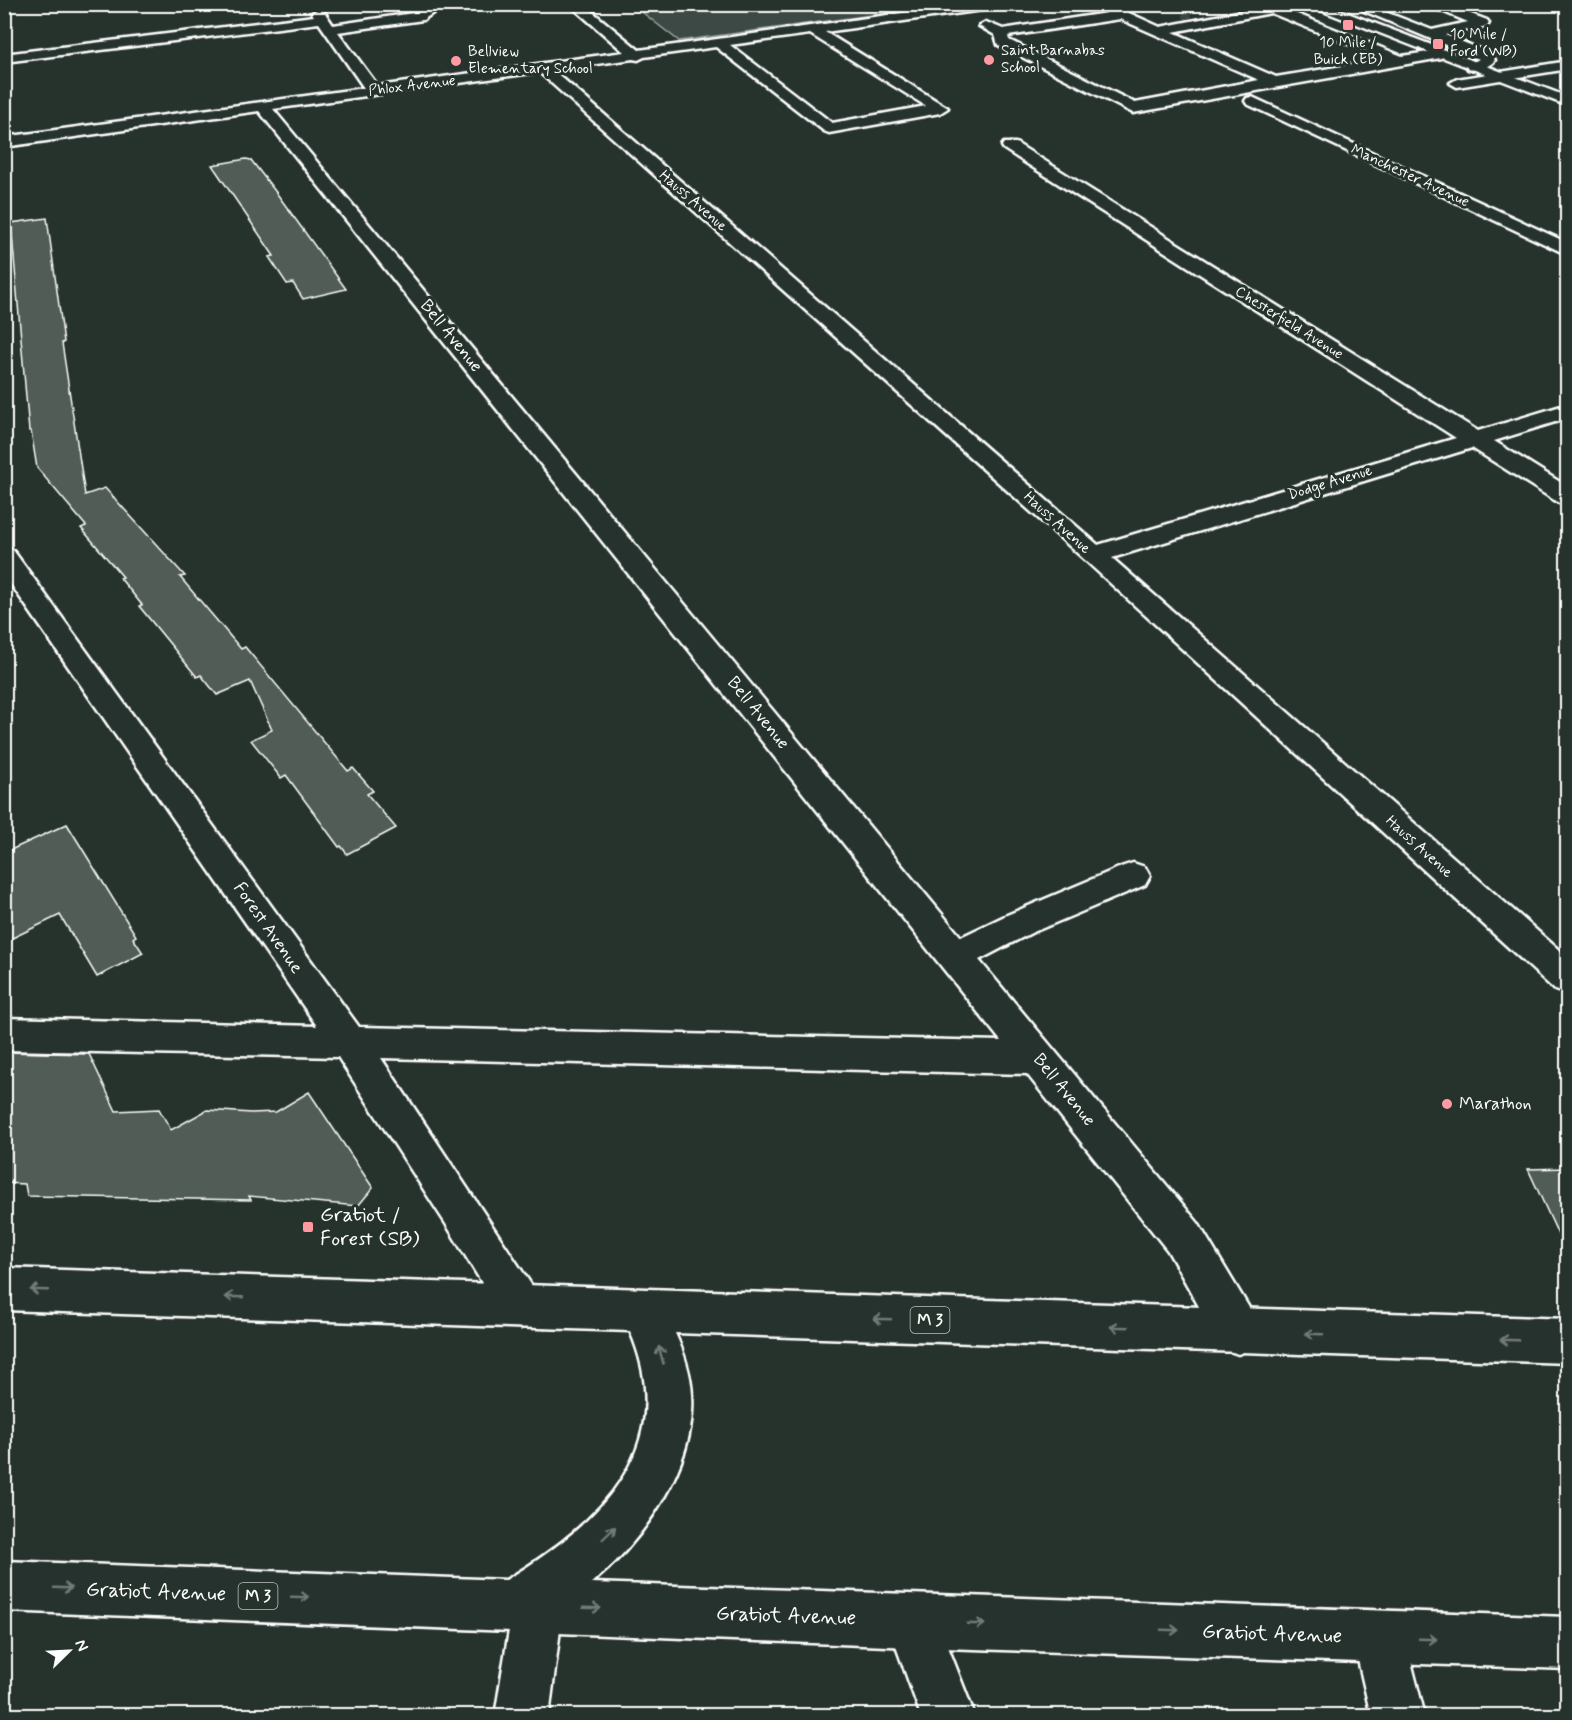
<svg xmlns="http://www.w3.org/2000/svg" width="1572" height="1720" viewBox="0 0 1572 1720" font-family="Mynerve,sans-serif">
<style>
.green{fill:#3e4944;stroke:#9ea4a2;stroke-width:1.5}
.building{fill:#515c57;stroke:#fff;stroke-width:1.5}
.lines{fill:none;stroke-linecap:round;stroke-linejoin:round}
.minor-tunnel{stroke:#3c4742;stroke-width:14;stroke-dasharray:14 7;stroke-linecap:butt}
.minor-casing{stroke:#fff;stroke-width:5}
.major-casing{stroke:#fff;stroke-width:5}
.minor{fill:#26332d;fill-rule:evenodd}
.major{fill:#26332d;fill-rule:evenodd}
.oneway{stroke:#727a76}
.poi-dot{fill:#ff9aa2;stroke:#26332d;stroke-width:2}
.labels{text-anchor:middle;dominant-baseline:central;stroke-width:6;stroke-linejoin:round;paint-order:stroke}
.far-poi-label{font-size:15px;fill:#fff;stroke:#26332d;text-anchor:start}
.far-street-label{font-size:15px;fill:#fff;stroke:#26332d}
.shield{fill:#26332d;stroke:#bec2c0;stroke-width:1.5}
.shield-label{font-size:16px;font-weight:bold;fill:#fff}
.street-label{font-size:18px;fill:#fff;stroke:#26332d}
.poi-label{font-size:18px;fill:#fff;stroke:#26332d;text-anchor:start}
.near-poi-label{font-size:21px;fill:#fff;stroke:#26332d;text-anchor:start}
.near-street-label{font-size:21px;fill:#fff;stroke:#26332d}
</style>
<rect width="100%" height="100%" fill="#26332d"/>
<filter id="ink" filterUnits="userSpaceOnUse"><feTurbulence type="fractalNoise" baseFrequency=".0167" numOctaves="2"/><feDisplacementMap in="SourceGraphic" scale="12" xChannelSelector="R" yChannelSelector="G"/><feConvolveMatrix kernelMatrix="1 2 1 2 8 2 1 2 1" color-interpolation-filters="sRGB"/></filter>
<g filter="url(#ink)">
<path class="green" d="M639 5V4L946 5 679 41 638 9Z"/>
<path class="building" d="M246 159 251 160 275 191 346 289 303 299 293 283 287 284 269 257 274 256 212 165Z
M47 218 64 342 62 343 85 495 105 488 185 576 180 577 241 649 245 647 348 771 353 768 373 791 367 794 396 828 347 854 341 846 339 847 286 775 281 778 251 740 272 730 250 681 217 695 201 675 197 677 139 606 142 605 120 578 123 577 81 528 86 526 37 468 31 431H29L11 223Z
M67 824 136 936 133 938 143 953 97 977 60 915 4 942V853Z
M4 1052 89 1054 116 1111 159 1109 171 1130 207 1110 251 1113 276 1112 309 1092 373 1188 358 1206 249 1196 251 1200 27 1196 25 1184 4 1183Z
M1568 1168V1256L1528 1169Z"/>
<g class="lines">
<path class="minor-tunnel" d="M1184 20 1192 18"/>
<defs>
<path id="minor" d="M413 4H426L433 13 423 20 338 32 378 86 624 52 569 4H583L639 50 966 4H1003L997 8 825 32 948 108 940 113 829 133 824 131 716 47 644 57 638 60 633 59 553 70 1098 545 1456 438 1004 149 1002 146 1004 143H1016L1478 431 1568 404V418L1494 441 1568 487V505L1559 503 1472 448 1112 558 1568 958V994L1555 990 1085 560 539 72 273 109 961 937 1007 915 1121 867 1133 863 1145 867 1150 876 1145 885 1031 933 979 960 1198 1223 1254 1316 1260 1332 1254 1348 1238 1354 1222 1348 1168 1251 1027 1074 381 1058 536 1292 543 1307 536 1322 521 1328 506 1322 446 1224 338 1057 4 1050V1018L317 1026 4 574V547L13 550 359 1027 1001 1041 259 111 4 147V137L364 88 319 23 4 62V54L314 16 312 13 318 9 323 10 333 25 420 12ZM810 34 926 106 832 123 730 45Z
M1091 4H1109L1160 27 1258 8 1254 4H1272L1402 56 1441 50 1448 54 1441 58 1133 113 998 45 995 35 979 26 986 22 1003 29 1107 13ZM1271 13 1385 59 1276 77 1173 32ZM1120 19 1259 80 1135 103 1009 40 1008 36Z
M1425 4H1444L1487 20 1489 23 1487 26 1445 35 1490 53 1495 60C1490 67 1476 71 1468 69L1466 66 1479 59 1364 11 1365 8H1375L1432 30 1468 22Z
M1568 61V69L1457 87 1450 83 1457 79Z
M1252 97 1568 243V255L1247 104 1245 101 1247 98Z
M538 1581 556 1588 563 1606 549 1716H495L513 1606 520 1588Z
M913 1595 931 1603 975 1716H921L887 1621 895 1603Z
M1379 1612 1397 1620 1405 1638 1425 1716H1371L1353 1638 1361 1620Z"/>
<path id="major" d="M1305 4H1324L1568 97V106Z
M4 1268 1568 1319V1363L675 1333C684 1353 691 1373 692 1395 697 1464 643 1541 592 1583L1568 1617V1669L913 1647 4 1611V1561L506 1580C599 1524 681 1449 630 1331L4 1310Z"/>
</defs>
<use href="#minor" class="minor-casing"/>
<use href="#major" class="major-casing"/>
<use href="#minor" class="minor"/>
<use href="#major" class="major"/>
</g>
<defs><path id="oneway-shaft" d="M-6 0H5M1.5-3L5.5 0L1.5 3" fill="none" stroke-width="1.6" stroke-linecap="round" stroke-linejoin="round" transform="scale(1.5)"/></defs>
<g class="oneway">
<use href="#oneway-shaft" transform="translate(39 1290) rotate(-178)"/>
<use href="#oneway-shaft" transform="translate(234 1297) rotate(-178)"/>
<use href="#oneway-shaft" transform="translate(882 1319) rotate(-178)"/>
<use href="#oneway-shaft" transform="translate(1119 1327) rotate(-178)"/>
<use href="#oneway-shaft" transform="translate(1314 1334) rotate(-178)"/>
<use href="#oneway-shaft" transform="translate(1509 1340) rotate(-178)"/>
<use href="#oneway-shaft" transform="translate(661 1355) rotate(-105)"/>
<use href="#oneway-shaft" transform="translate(609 1533) rotate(-44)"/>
<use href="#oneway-shaft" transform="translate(63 1588) rotate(2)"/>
<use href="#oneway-shaft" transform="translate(300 1597) rotate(2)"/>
<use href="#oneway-shaft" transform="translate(592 1608) rotate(2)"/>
<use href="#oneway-shaft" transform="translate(976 1624) rotate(2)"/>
<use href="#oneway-shaft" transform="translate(1170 1630) rotate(2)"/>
<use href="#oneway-shaft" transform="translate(1428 1639) rotate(2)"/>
</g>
</g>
<g class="poi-dot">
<rect x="1342" y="19" width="12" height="12" rx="3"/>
<rect x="1432" y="38" width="12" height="12" rx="3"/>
<circle cx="989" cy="60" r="6"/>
<circle cx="456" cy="61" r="6"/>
<circle cx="1447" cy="1104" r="6"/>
<rect x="302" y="1221" width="12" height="12" rx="3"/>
</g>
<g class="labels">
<g class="far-poi-label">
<text x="1450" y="35">10 Mile /<tspan x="1450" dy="17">Ford (WB)</tspan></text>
<text x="1348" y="43" text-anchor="middle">10 Mile /<tspan x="1348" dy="17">Buick (EB)</tspan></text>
<text x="1001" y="51">Saint Barnabas<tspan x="1001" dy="17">School</tspan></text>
<text x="468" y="52">Bellview<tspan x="468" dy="17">Elementary School</tspan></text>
</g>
<g class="far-street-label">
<text transform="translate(412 86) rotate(-7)">Phlox Avenue</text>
<text transform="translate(1410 176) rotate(25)">Manchester Avenue</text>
<text transform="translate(693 201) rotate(41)">Hauss Avenue</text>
<text transform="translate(1289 323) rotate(32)">Chesterfield Avenue</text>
<text transform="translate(1330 483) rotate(-17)">Dodge Avenue</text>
<text transform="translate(1057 523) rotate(42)">Hauss Avenue</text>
<text transform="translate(1419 847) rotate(42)">Hauss Avenue</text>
</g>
<g class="shield">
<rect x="910.5" y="1307" width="39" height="26" rx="4.5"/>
<rect x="238.5" y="1583" width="39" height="26" rx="4.5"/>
</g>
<g class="shield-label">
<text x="930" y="1320">M 3</text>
<text x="258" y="1596">M 3</text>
</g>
<g class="street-label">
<text transform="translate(451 336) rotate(51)">Bell Avenue</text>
<text transform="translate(758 713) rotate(51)">Bell Avenue</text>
<text transform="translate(268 928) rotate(55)">Forest Avenue</text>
<text transform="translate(1064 1090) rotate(51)">Bell Avenue</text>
</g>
<g class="poi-label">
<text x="1459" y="1104">Marathon</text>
</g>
<g class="near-poi-label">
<text x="320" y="1215">Gratiot /<tspan x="320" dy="24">Forest (SB)</tspan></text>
</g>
<g class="near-street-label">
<text transform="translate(156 1592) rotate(2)">Gratiot Avenue</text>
<text transform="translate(786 1616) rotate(2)">Gratiot Avenue</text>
<text transform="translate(1272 1634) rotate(2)">Gratiot Avenue</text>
</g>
</g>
<rect width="1572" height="1720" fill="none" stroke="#26332d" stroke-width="24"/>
<rect x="12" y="12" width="1548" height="1696" fill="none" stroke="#fff" stroke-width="2" filter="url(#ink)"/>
<g transform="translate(69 1651) rotate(66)" stroke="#26332d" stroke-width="4.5" paint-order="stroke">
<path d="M0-4.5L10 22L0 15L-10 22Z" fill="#ffffff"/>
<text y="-9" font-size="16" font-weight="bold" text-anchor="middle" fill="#ffffff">N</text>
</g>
</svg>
